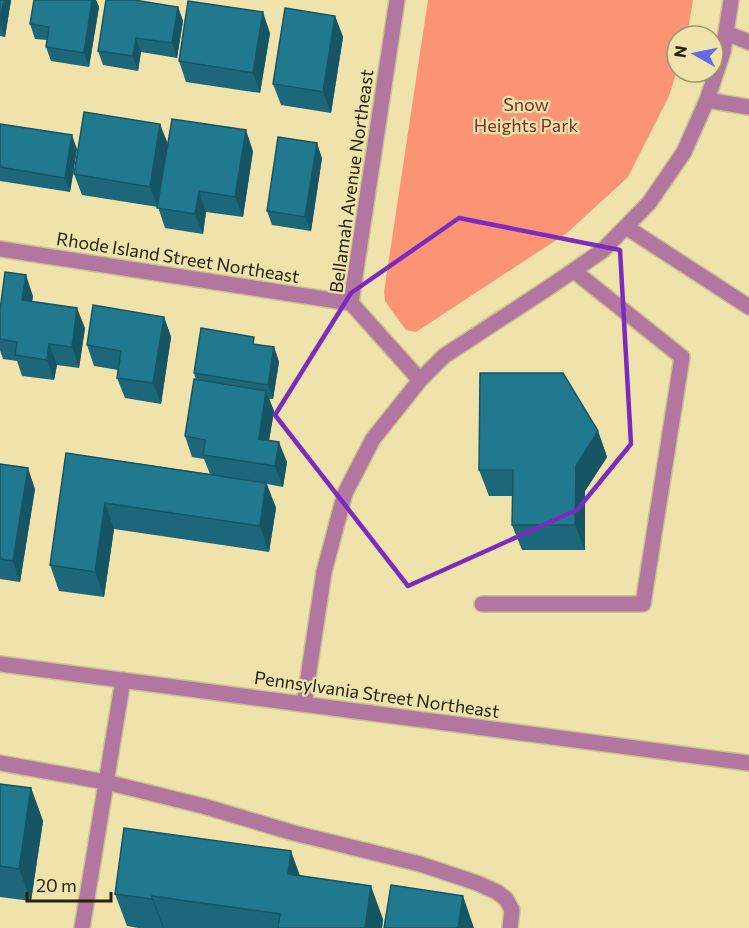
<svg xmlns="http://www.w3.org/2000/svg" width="749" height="928" viewBox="0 0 749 928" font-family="Commissioner,sans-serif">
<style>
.green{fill:#fb9474}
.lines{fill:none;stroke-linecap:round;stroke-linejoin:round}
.minor-casing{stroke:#cbc08e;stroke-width:18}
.minor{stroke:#b177a0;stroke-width:15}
.wall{fill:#1c687a}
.shaded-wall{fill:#165563}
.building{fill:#20798e;stroke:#165563;stroke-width:1.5}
.marked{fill:none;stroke:#7b2cbf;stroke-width:4.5;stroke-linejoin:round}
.labels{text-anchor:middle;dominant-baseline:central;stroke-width:4.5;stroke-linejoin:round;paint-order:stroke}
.park-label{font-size:18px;fill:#78321c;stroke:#efe3ab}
.street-label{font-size:18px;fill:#27220c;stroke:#efe3ab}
</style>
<rect width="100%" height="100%" fill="#efe3ab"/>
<path class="green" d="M428 0H693L687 36H677V70L669 96 628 177 567 233 416 332 406 330 385 301 384 292Z"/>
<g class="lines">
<defs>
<path id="minor" d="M397 0 351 303 420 380
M726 33 749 42
M707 100 749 107
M626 227 749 307
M0 249 351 303
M482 604H643L682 357 574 271
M0 664 749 763
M304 704 324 572 345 493 373 439 420 380 444 356 548 288 602 251 649 203 684 152 707 100 723 52 731 0
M0 763 106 782 203 806 294 833 420 864 477 883 497 892 506 899 512 910 510 928
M82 928 123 680"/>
</defs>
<use href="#minor" class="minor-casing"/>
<use href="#minor" class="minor"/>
</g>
<path class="wall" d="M0 0H11L5 37 0 36Z
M34 0H96L99 7 89 67 51 61 46 47 47 40 35 39 30 24Z
M178 7 183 21 177 58 141 52 138 71 103 65 98 51Z
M335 16 343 37 331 113 281 105 273 84Z
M270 33 260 93 186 82 179 61Z
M0 124 77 149 70 192 0 181Z
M168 144 253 151 243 217 206 212 203 234 165 228 158 207 82 195 74 174Z
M322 158 311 231 272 225 267 211Z
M33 296 32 301 85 328 79 368 57 365 54 380 22 376 17 361 3 359 0 350V310Z
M164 317 171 337 161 404 125 398 117 378 118 370 94 366 87 345Z
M257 345 274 347 279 362 273 399H269L274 411 269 440 287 462 283 487 267 484 276 508 269 552 114 529 104 597 59 591 50 565 66 453 210 474 204 459 192 457 185 436 196 380 194 373Z
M598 431 607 457 585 491V550H522L512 525 513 496H489L479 470Z
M0 464 35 489 20 582 0 579Z
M0 784 31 788 43 821 31 901 0 897Z
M300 876 383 919 382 928H138L127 926 115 894Z"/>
<path class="shaded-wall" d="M4 0H11L5 37 0 23Z
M92 0H96L99 7 89 67 84 53Z
M178 7 183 21 177 58 172 43Z
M263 12 270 33 260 93 253 73Z
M335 16 343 37 331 113 323 92Z
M136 38 141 52 138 71 133 56Z
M160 124 168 144 158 207 150 187Z
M246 130 253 151 243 217 235 197Z
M72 135 77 149 70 192 65 178Z
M317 143 322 158 311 231 305 217Z
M199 191 206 212 203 234 195 214Z
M26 275 33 296 29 320 22 300Z
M77 308 85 328 79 368 72 347Z
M164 317 171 337 161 404 153 383Z
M49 344 57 365 54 380 47 360Z
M274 347 279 362 273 399 268 385Z
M266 391 274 411 266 459 259 439Z
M598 431 607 457 585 491V550L575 525 576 466Z
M279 442 287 462 283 487 275 466Z
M28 468 35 489 20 582 13 561Z
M266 483 276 508 269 552 260 526Z
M105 503 114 529 104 597 95 572Z
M31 788 43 821 31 901 19 869Z
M291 851 303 884 288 874Z
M371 886 383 919 382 928H365Z
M152 896 164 928H163L152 899Z
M463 896 474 928H458Z"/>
<path class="building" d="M0 0H4L0 23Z
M34 0H92L84 53 46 47 49 27 30 24Z
M106 0H134L178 7 172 43 136 38 133 56 98 51Z
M188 1 263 12 253 73 179 61Z
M285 8 335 16 323 92 273 84Z
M84 112 160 124 150 187 74 174Z
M172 119 246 130 235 197 199 191 195 214 157 208Z
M0 124 72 135 65 178 0 167Z
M278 137 317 143 305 217 267 211Z
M5 272 26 275 22 300 77 308 72 347 49 344 47 360 15 355 17 342 0 339V310Z
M93 305 164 317 153 383 117 378 121 351 87 345Z
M201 328 254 337 253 344 274 347 268 385 194 373Z
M480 373H563L598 431 576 466 575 525H512L513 470H479Z
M194 379 266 391 259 439 279 442 275 466 203 455 205 440 185 436Z
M66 453 266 483 260 526 105 503 95 572 50 565Z
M0 464 28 468 13 561 0 559Z
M0 784 31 788 19 869 0 866Z
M124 828 291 851 288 874 371 886 365 928H278L280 914 152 896V899L115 894Z
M391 885 463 896 458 928H384Z"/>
<path class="marked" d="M459 218 620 250 631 444 577 510 408 586 275 415 351 293Z"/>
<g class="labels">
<g class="park-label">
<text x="526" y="104">Snow<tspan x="526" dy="21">Heights Park</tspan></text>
</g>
<g class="street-label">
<text transform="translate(351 181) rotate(-82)">Bellamah Avenue Northeast</text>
<text transform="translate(178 257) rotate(9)">Rhode Island Street Northeast</text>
<text transform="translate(377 694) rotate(8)">Pennsylvania Street Northeast</text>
</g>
</g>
<g transform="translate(695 54) rotate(279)"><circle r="28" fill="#efe3ab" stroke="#9f966b" stroke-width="1.5"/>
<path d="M0-4.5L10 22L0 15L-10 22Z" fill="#6569e2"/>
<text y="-9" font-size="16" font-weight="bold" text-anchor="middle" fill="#27220c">N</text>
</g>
<path d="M27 892v9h84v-9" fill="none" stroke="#27220c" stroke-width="3"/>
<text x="36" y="892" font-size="18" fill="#27220c" stroke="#efe3ab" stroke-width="4.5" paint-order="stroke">20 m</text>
</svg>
